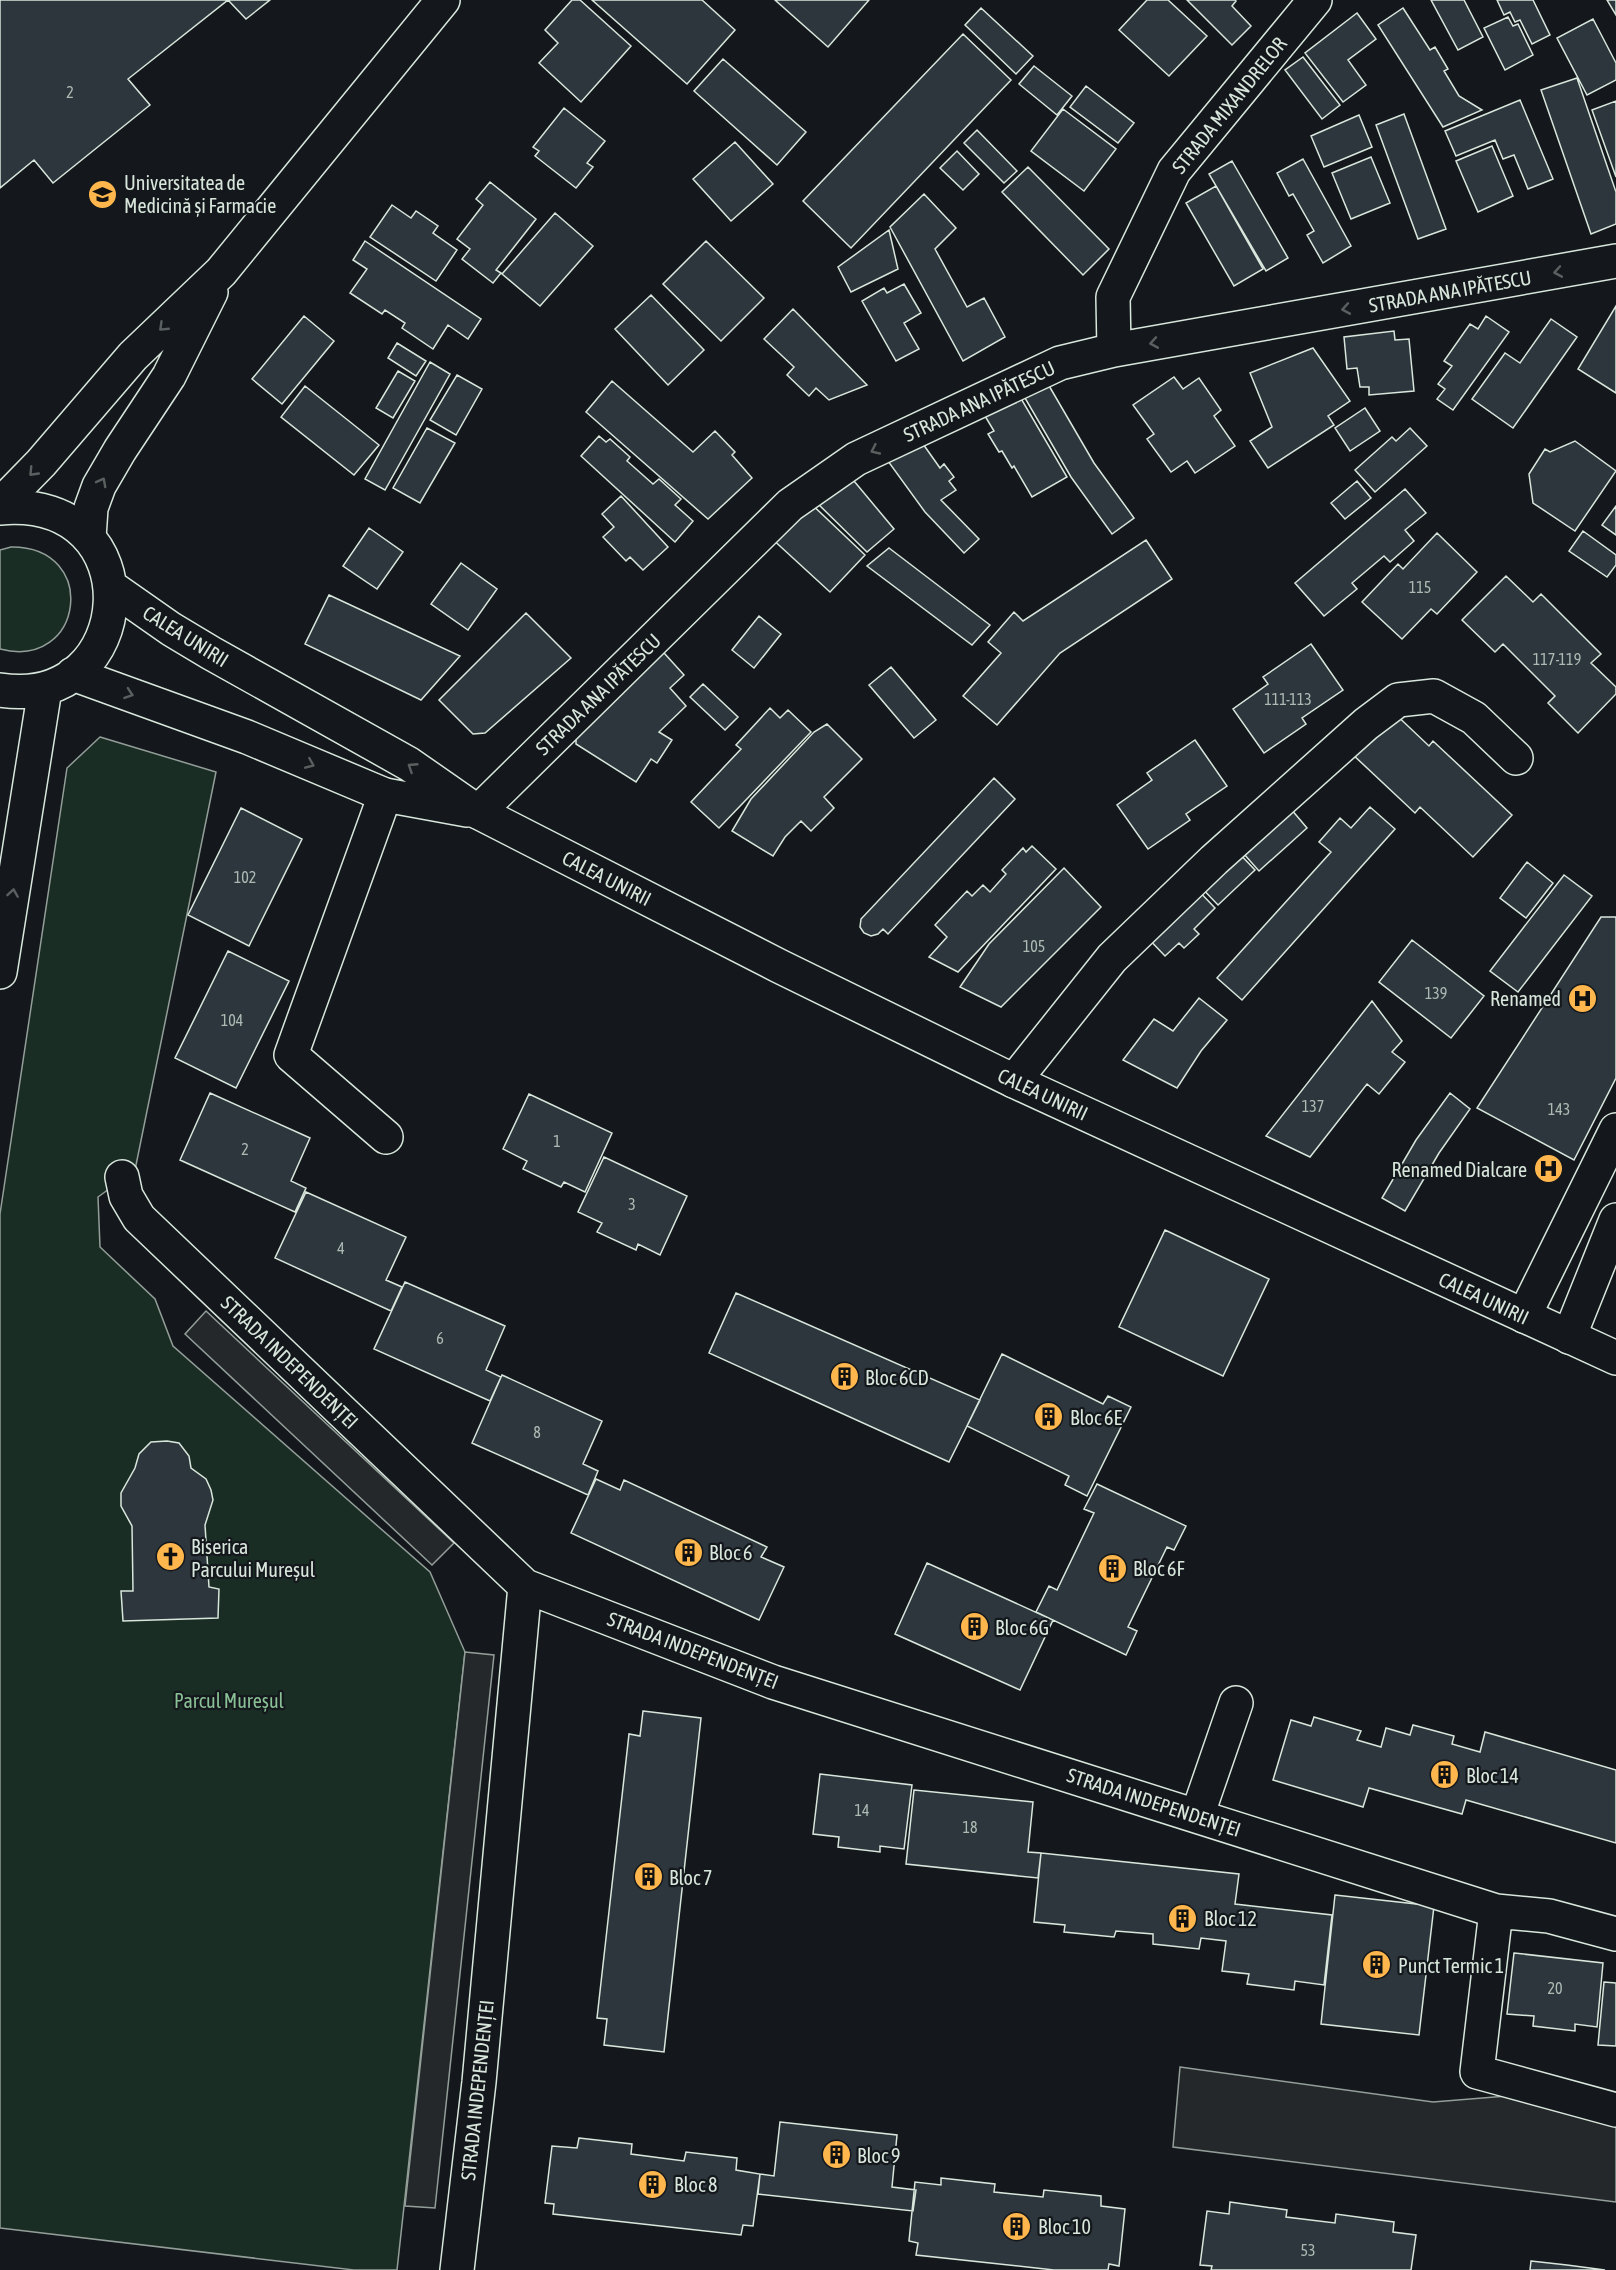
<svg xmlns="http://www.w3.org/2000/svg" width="1616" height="2270" viewBox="0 0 1616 2270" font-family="'Asap Condensed',sans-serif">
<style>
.green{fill:#1a2d24;stroke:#939e99;stroke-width:1.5}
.parking{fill:#24282b;stroke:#939e99;stroke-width:1.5}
.building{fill:#2c363c;stroke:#d8e6dc;stroke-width:1.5}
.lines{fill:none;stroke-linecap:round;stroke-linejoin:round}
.minor-casing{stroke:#d8e6dc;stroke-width:36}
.major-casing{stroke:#d8e6dc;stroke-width:36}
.minor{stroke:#14181c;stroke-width:33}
.major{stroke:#14181c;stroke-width:33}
.oneway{stroke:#59605f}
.labels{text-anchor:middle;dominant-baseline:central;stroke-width:4.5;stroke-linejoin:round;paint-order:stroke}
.number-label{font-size:16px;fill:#adbab4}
.street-label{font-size:20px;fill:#d8e6dc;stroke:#14181c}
.poi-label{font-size:20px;fill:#d8e6dc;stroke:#14181c;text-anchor:start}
.park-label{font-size:20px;fill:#8ac095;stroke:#14181c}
</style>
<rect width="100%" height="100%" fill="#14181c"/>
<path class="green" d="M11 547C100 546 84 671 0 649V550Z
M100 737 216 772 135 1170 98 1197 100 1247 155 1299 173 1346 430 1572 465 1652 397 2270H354L0 2228V1214L67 768Z"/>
<path class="parking" d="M206 1311 454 1543 432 1565 185 1334Z
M465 1652 494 1655 435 2208 405 2206Z
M1180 2067 1433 2102 1507 2096 1616 2122V2202L1173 2147Z"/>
<path class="building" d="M0 0H228L128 79 150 105 53 183 34 160 0 188Z
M228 0H270L246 19Z
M572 0H580L631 46 581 102 539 63 558 43 545 30Z
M592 0H702L735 30 687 84Z
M775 0H869L828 47Z
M1147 0H1168L1207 36 1169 76 1119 30Z
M1187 0H1235L1236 1 1232 6 1251 26 1232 45Z
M1431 0H1464L1483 37 1458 50Z
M1497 0H1533L1550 35 1532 44 1520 20 1515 22 1510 12 1504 15Z
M1607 0H1616V15Z
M981 8 1033 56 1016 74 965 25Z
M1403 8 1430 50 1435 47 1448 69 1444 71 1459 96 1482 110 1443 127 1378 25Z
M1357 13 1376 39 1348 60 1366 85 1343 102 1305 53Z
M1508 17 1513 26 1518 24 1533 55 1505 70 1484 28Z
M1593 19 1616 63V80L1587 95 1557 38Z
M963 34 1011 80 851 248 803 201Z
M1303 57 1340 105 1322 119 1285 70Z
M723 59 806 132 777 165 694 91Z
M1034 66 1072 96 1057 115 1019 84Z
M1577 78 1616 192V224L1591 234 1541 90Z
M1086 86 1134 123 1118 143 1070 107Z
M1520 100 1553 179 1528 189 1514 155 1503 159 1495 140 1456 156 1445 131Z
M1616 101V177L1592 110Z
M564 108 605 141 587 163 593 167 576 188 535 156 539 151 533 147Z
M1063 109 1116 149 1084 191 1031 151Z
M1404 114 1446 229 1418 239 1376 125Z
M1359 115 1372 147 1324 167 1311 136Z
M977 130 1017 171 1004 183 964 143Z
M735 142 773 184 731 221 693 179Z
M1492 146 1513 196 1478 212 1456 161Z
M957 151 979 174 963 190 940 168Z
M1371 157 1390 203 1351 219 1332 173Z
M1303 159 1351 246 1323 263 1307 235 1314 231 1293 194 1289 196 1277 173Z
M1232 161 1288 258 1266 271 1209 174Z
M1028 167 1109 249 1083 275 1002 192Z
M490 182 536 219 496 270 501 273 493 283 462 259 470 249 457 239 483 205 476 199Z
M1216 186 1263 269 1234 286 1186 203Z
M924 194 956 228 935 249 967 307 984 298 1005 337 963 361 890 227Z
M392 205 411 218 416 211 438 226 433 233 457 250 436 281 370 237Z
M555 213 593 246 540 306 502 274Z
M889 230 898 269 851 292 838 267Z
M365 241 481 319 468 339 448 325 433 349 402 328 405 323 385 310 382 314 350 293 367 269 353 260Z
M706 241 764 298 721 341 663 284Z
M904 284 921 313 904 323 919 349 896 361 862 301 884 288 887 293Z
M651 295 704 350 668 385 615 329Z
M1616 306V393L1578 369Z
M793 309 867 385 829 400 816 388 809 396 787 375 794 367 764 339Z
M304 316 334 341 282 404 252 379Z
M1486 316 1509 332 1453 410 1437 399 1445 389 1438 384 1452 366 1444 361 1470 324 1478 329Z
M1551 319 1577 337 1513 428 1472 399 1505 353 1520 363Z
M1394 331 1395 340 1409 339 1414 391 1369 395V387H1360L1357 368 1347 369 1344 337Z
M397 343 426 361 416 376 388 358Z
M1313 348 1350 401 1328 416 1334 425 1268 468 1250 441 1272 427 1250 373Z
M430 362 450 374 385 490 365 479Z
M398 371 415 381 393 418 376 408Z
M457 375 482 389 456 435 430 420Z
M1174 377 1183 389 1199 378 1221 410 1214 416 1235 446 1195 473 1187 461 1171 472 1147 439 1154 434 1133 405Z
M612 381 693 452 715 431 735 452 732 455 752 478 708 519 586 412Z
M1048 384 1094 463 1134 518 1112 534 1071 477 1025 398Z
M305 386 379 445 354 475 281 417Z
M1016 390 1067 477 1032 497 1014 466 1012 468 1002 451 999 452 988 434 994 431 982 411Z
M1365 408 1380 431 1350 451 1335 428Z
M427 428 455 443 420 503 393 488Z
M1410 428 1427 446 1375 492 1355 470 1392 437 1396 441Z
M916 434 940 468 944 464 954 477 949 481 956 490 941 500 979 539 964 553 925 512 885 457Z
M599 436 606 442 610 439 630 457 627 461 653 484 659 479 681 499 675 505 693 521 675 542 581 456Z
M1575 441 1616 471 1575 531 1533 503 1529 474 1545 449 1550 452Z
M849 475 894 529 867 552 814 500Z
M1357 481 1371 498 1345 519 1331 503Z
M1405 489 1426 513 1405 530 1414 541 1390 562 1384 556 1352 583 1357 589 1324 616 1295 583Z
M621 496 668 547 643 570 630 557 626 561 603 537 614 527 602 514Z
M805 498 865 555 830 592 769 536Z
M1616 506V535L1602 525Z
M369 528 403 552 377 589 343 566Z
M1583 531 1616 555V565L1607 577 1569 551Z
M1437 533 1477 572 1437 614 1431 609 1402 639 1362 602 1398 564 1403 569Z
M1146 540 1172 579 1060 653 997 725 963 696 1001 653 988 642 1014 612 1023 621Z
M889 548 990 625 972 645 867 566Z
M461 563 497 589 468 630 431 604Z
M1506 576 1533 602 1541 594 1601 654 1591 663 1616 687V694L1578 733 1548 703 1555 696 1503 644 1495 652 1462 620Z
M329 595 460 656 421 700 305 644Z
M526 613 571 658 485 733 473 734 439 700Z
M759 616 781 634 754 668 732 650Z
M655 643 684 675 670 688 686 706 659 732 672 740 657 763 651 759 636 782 576 744V716Z
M1311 644 1343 690 1302 718 1306 724 1264 753 1233 709 1268 684 1263 677Z
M891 667 936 720 914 738 869 685Z
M703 684 738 717 725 730 690 697Z
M770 708 780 718 788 710 811 732 719 828 691 802 741 749 736 745Z
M1390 709 1429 746 1433 741 1512 815 1473 857 1420 807 1415 813 1350 752Z
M827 724 862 759 824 797 834 808 811 831 801 821 785 837 773 856 732 831 751 799 814 732Z
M1195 740 1227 786 1186 814 1190 820 1148 849 1117 805 1152 780 1147 773Z
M994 778 1015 799 888 934 883 929 878 934 871 936 864 933 860 927 861 919Z
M1285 802 1307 828 1259 871 1236 845Z
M1370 807 1395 829 1242 1000 1217 978 1331 852 1319 842 1340 818 1351 828Z
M241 808 302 839 249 946 188 915Z
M1032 846 1056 869 958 972 929 957 947 937 935 925 967 891 972 896 983 885 990 892 1006 874 1002 870 1023 848 1026 852Z
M1234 848 1255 870 1218 905 1197 883Z
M1527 862 1553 883 1526 918 1500 898Z
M1064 868 1101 907 1001 1007 960 987 989 944Z
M1564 875 1592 896 1518 992 1490 971Z
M1193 885 1215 908 1194 929 1199 934 1184 948 1179 943 1165 956 1143 933Z
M1601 917H1616V1078L1574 1160 1477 1108Z
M1412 940 1484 996 1451 1038 1379 982Z
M228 951 289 981 236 1088 175 1058Z
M1199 998 1227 1020 1201 1051 1177 1088 1123 1060 1154 1019 1173 1031Z
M1372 1001 1402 1041 1392 1052 1405 1062 1379 1094 1367 1084 1310 1157 1266 1136Z
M210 1093 310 1138 291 1181 306 1188 295 1212 180 1160Z
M1450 1093 1470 1109 1439 1153 1405 1211 1382 1198 1416 1140Z
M529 1094 612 1133 585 1192 564 1182 561 1187 523 1169 527 1161 503 1149Z
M604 1157 687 1196 660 1255 638 1244 636 1250 597 1232 602 1223 578 1212Z
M306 1192 406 1237 386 1280 402 1287 391 1311 275 1258Z
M1165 1230 1269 1279 1223 1376 1119 1327Z
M405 1282 505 1326 486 1370 501 1377 490 1401 374 1349Z
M736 1293 980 1400 949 1462 709 1353Z
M1002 1354 1103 1404 1108 1396 1131 1407 1087 1496 1065 1485 1069 1476 967 1426Z
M502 1375 602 1421 583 1464 598 1471 588 1495 472 1443Z
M167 1441 179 1443 189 1456 191 1468 206 1479 211 1490 213 1500 205 1525 209 1587 219 1589 218 1618 123 1621 121 1591H133L132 1526 121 1506V1493L135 1468 139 1454 151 1442Z
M596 1479 620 1490 624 1480 767 1547 761 1557 784 1567 759 1620 571 1533Z
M1097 1484 1186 1526 1174 1550 1167 1547 1128 1627 1137 1631 1126 1655 1036 1612 1049 1586 1057 1590 1094 1513 1084 1509Z
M927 1563 1053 1620 1020 1690 895 1634Z
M643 1711 701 1718 664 2052 604 2045 607 2019 597 2018 629 1734 640 1736Z
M1314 1717 1361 1731 1357 1740 1381 1747 1386 1728 1410 1735 1413 1725 1454 1736 1452 1744 1480 1752 1485 1732 1616 1770V1843L1466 1800 1462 1814 1369 1788 1363 1807 1273 1780 1291 1720 1311 1726Z
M820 1774 912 1785 904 1849 880 1846V1852L838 1847 839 1837 813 1834Z
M914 1790 1033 1802 1028 1852 1041 1853 1038 1878 906 1864Z
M1041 1853 1239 1874 1235 1904 1332 1915 1324 1985 1295 1981 1294 1990 1247 1984 1249 1974 1222 1971 1226 1941 1201 1938 1199 1949 1153 1944V1934L1116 1931 1114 1937 1064 1932 1065 1925 1034 1922Z
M1335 1895 1434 1906 1419 2035 1321 2024Z
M1514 1953 1603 1963 1597 2027 1575 2024V2031L1533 2026 1534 2016 1507 2014Z
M1604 1982 1616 1983V2046L1598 2045Z
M780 2122 897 2135 892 2187 916 2190 913 2211 758 2194 760 2174 774 2176Z
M579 2138 632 2144 631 2154 684 2161 686 2152 737 2158 736 2170 760 2174 753 2226 743 2225 741 2235 553 2214 554 2204 545 2203 552 2146 577 2148Z
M941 2178 995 2184 994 2192 1043 2197 1044 2190 1101 2196V2206L1125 2209 1119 2266 1109 2264 1108 2270H1054L916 2255 918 2243 909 2241 915 2182 941 2185Z
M1230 2202 1287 2210 1286 2217 1335 2223 1336 2214 1394 2222 1393 2232 1416 2235 1411 2270H1211L1212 2266 1200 2265 1207 2211 1229 2214Z
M1531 2261 1567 2265 1605 2270H1530Z"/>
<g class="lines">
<defs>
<path id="minor" d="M1114 350 1113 297 1174 171 1315 0
M385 795 291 1055 386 1137
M478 812 790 505 856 459 1060 363 1114 350 1616 261
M1014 1081 1112 958 1214 860 1366 724 1398 700 1434 696 1474 718 1516 758
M122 1177 126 1196 139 1218 525 1586 479 2082 457 2270
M1524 1316 1616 1130
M1569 1337 1616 1220
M525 1586 773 1682 1496 1911 1477 2072 1616 2110
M1197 1816 1236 1703
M1496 1911 1549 1916 1616 1934"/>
<path id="major" d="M0 505 41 463 133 356 221 272 443 0
M0 508C155 494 139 712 0 690
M89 538 91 508 99 486 120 450 169 376 211 292
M111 587 171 629 211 653 409 764 478 812 779 966 1014 1081 1616 1358
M73 674 247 737 385 795 467 810
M0 972 45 689"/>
</defs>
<use href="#minor" class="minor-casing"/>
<use href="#major" class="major-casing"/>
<use href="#minor" class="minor"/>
<use href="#major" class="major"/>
</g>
<defs><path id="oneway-chevron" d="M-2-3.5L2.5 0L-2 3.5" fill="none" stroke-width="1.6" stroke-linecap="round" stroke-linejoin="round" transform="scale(1.5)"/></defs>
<g class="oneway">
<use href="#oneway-chevron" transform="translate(1558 272) rotate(170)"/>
<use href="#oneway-chevron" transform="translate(1346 309) rotate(170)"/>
<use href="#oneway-chevron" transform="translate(163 327) rotate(136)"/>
<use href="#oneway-chevron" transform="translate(1154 343) rotate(170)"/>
<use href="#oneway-chevron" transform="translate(875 450) rotate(155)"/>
<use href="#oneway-chevron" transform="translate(33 472) rotate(134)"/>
<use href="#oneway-chevron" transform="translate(102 482) rotate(-62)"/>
<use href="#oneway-chevron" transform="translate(129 694) rotate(19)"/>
<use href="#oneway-chevron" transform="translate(310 764) rotate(23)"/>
<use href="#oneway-chevron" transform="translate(412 767) rotate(-147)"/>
<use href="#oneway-chevron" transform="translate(13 893) rotate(-81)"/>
</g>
<defs>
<symbol id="university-disc" viewBox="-11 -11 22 22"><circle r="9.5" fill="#ffb74d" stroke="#14181c"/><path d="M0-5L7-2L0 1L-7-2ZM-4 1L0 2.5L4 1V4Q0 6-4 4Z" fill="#111"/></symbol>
<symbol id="hospital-disc" viewBox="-11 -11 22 22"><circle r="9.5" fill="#ffb74d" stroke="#14181c"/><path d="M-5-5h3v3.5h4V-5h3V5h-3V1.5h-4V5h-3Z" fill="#111"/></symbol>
<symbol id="building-disc" viewBox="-11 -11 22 22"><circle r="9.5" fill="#ffb74d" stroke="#14181c"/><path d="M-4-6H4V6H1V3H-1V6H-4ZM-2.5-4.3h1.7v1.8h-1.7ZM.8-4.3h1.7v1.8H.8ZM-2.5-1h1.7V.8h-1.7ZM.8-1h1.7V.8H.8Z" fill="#111"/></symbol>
<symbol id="church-disc" viewBox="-11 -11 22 22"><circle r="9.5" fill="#ffb74d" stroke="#14181c"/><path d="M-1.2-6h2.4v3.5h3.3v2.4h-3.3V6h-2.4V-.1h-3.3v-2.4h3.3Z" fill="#111"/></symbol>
</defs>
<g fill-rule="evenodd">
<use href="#university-disc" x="86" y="178" width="33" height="33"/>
<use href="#hospital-disc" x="1566" y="982" width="33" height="33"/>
<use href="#hospital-disc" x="1532" y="1152" width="33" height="33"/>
<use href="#building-disc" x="828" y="1360" width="33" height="33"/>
<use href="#building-disc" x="1032" y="1400" width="33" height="33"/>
<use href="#building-disc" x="672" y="1536" width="33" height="33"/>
<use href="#church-disc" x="154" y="1540" width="33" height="33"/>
<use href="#building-disc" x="1096" y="1552" width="33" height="33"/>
<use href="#building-disc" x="958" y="1610" width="33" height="33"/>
<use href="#building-disc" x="1428" y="1758" width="33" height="33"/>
<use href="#building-disc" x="632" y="1860" width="33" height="33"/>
<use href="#building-disc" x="1166" y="1902" width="33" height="33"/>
<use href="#building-disc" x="1360" y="1948" width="33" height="33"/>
<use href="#building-disc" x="820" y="2138" width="33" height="33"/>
<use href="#building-disc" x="636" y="2168" width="33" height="33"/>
<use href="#building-disc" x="1000" y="2210" width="33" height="33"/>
</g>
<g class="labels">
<g class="number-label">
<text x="70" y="92">2</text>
<text x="1420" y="587">115</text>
<text x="1557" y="659">117-119</text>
<text x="1288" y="699">111-113</text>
<text x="245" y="877">102</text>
<text x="1034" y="946">105</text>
<text x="1436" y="993">139</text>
<text x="232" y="1020">104</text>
<text x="1313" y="1106">137</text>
<text x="1559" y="1109">143</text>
<text x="557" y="1141">1</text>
<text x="245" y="1149">2</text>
<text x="632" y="1204">3</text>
<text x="341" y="1248">4</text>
<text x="440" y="1338">6</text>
<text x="537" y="1432">8</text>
<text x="862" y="1810">14</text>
<text x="970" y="1827">18</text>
<text x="1555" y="1988">20</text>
<text x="1308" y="2250">53</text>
</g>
<g class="street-label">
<text transform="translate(1229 105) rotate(-51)">STRADA MIXANDRELOR</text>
<text transform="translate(1450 291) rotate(-10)">STRADA ANA IPĂTESCU</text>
<text transform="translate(979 401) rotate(-25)">STRADA ANA IPĂTESCU</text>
<text transform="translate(186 636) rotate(32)">CALEA UNIRII</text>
<text transform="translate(598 694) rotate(-44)">STRADA ANA IPĂTESCU</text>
<text transform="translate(607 878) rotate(27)">CALEA UNIRII</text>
<text transform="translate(1043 1094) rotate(25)">CALEA UNIRII</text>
<text transform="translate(1484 1298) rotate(25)">CALEA UNIRII</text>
<text transform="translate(290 1362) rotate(44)">STRADA INDEPENDENȚEI</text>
<text transform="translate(693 1650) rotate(21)">STRADA INDEPENDENȚEI</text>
<text transform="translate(1154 1802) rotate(18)">STRADA INDEPENDENȚEI</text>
<text transform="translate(477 2090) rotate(-84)">STRADA INDEPENDENȚEI</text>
</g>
<g class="poi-label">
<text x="124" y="182">Universitatea de<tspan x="124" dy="23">Medicină și Farmacie</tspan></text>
<text x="1561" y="998" text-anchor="end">Renamed</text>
<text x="1527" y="1169" text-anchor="end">Renamed Dialcare</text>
<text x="865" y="1377">Bloc 6CD</text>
<text x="1070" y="1417">Bloc 6E</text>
<text x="191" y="1546">Biserica<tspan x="191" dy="23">Parcului Mureșul</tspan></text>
<text x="709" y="1552">Bloc 6</text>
<text x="1133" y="1568">Bloc 6F</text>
<text x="995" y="1627">Bloc 6G</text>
<text x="1466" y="1775">Bloc 14</text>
<text x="669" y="1877">Bloc 7</text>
<text x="1204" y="1918">Bloc 12</text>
<text x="1398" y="1965">Punct Termic 1</text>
<text x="857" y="2155">Bloc 9</text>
<text x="674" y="2184">Bloc 8</text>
<text x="1038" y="2226">Bloc 10</text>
</g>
<g class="park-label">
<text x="229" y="1700">Parcul Mureșul</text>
</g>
</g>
</svg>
